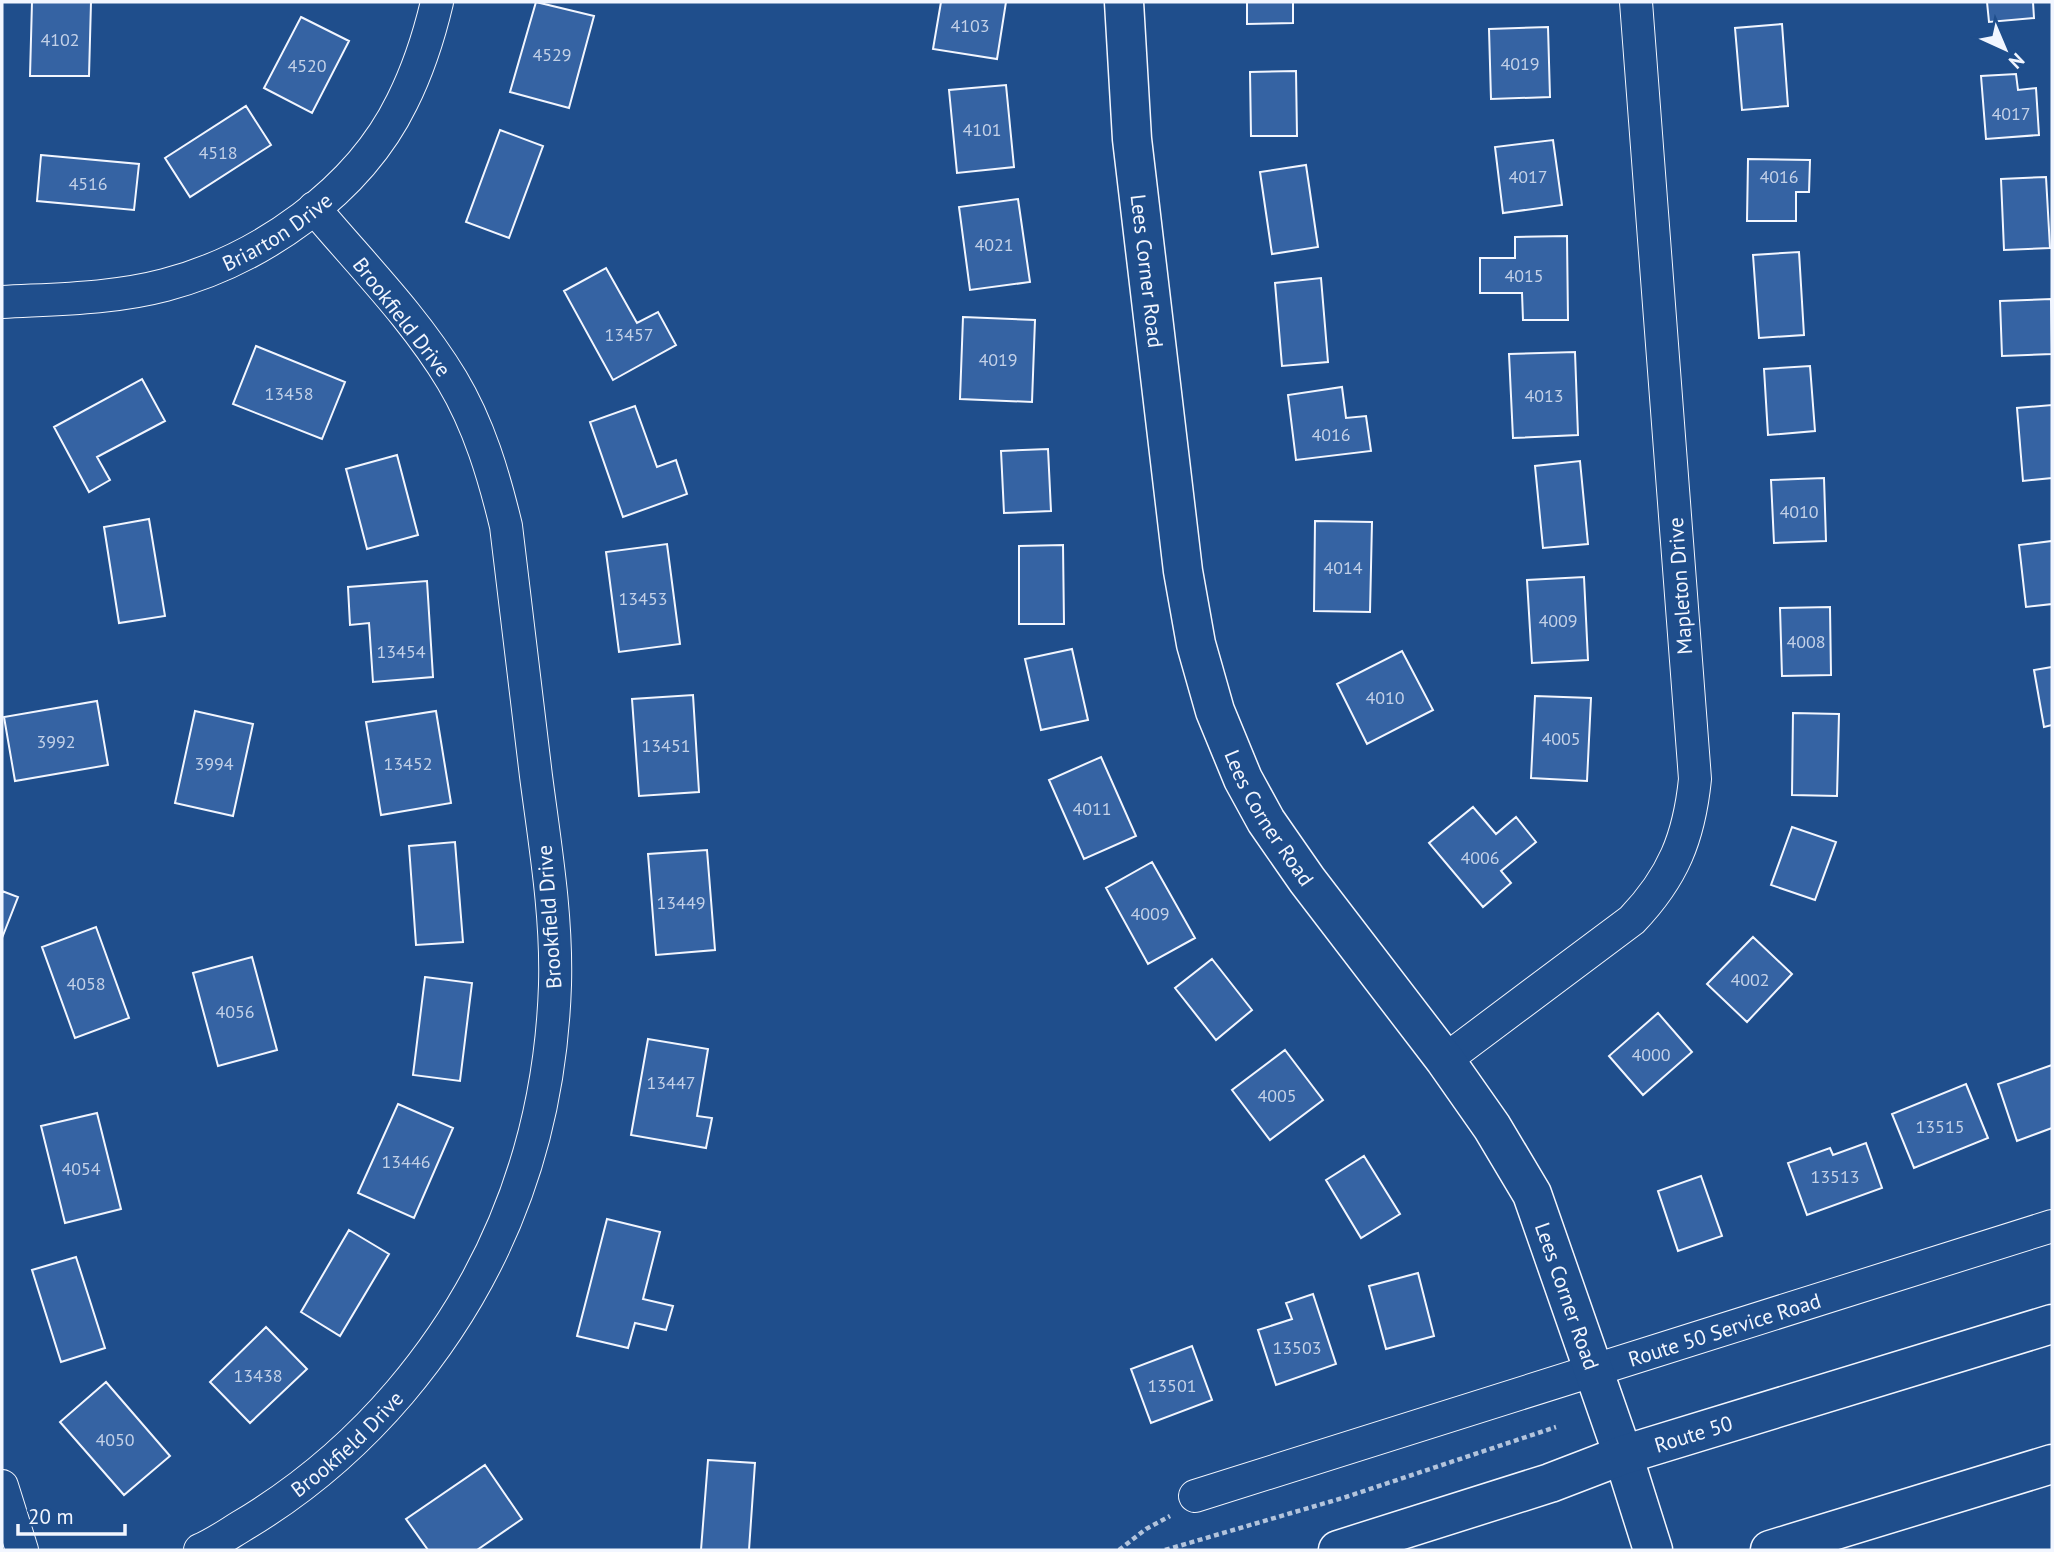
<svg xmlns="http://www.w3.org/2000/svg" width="2054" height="1552" viewBox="0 0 2054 1552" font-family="'PT Sans',sans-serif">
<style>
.building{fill:#3563a3;stroke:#f2f6ff;stroke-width:2}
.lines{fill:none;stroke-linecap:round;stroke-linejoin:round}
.street-casing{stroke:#f2f6ff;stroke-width:34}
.secondary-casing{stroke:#f2f6ff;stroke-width:41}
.highway-casing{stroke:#f2f6ff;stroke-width:41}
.path{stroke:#b3c4dc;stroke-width:4.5;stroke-dasharray:5 3.5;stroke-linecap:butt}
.street{stroke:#1f4e8c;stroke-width:32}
.secondary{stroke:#1f4e8c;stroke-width:38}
.highway{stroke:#1f4e8c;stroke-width:38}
.labels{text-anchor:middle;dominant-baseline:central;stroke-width:5;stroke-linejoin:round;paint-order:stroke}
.number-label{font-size:18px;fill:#c3d1e8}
.street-label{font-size:21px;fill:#f2f6ff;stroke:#1f4e8c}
</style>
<rect width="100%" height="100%" fill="#1f4e8c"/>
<path class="building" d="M32 2H91L89 76H30Z
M536 2 594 16 569 108 510 92Z
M941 2H1006L997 59 933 49Z
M1247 2H1293V23L1247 24Z
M1987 2H2033L2034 18 1989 22Z
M301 17 349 41 312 113 264 88Z
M1782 24 1788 106 1742 110 1735 28Z
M1548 27 1550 97 1491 99 1489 29Z
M1296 71 1297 136H1251L1250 72Z
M2016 74 2018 90 2036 88 2039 135 1986 139 1981 76Z
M1006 85 1014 167 957 173 949 90Z
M246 106 271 145 190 197 165 158Z
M500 130 543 146 509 238 466 222Z
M1553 140 1562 205 1503 213 1495 147Z
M41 155 139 164 134 210 37 201Z
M1748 159 1810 160 1809 192H1796V221H1747Z
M1306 165 1318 247 1272 254 1260 172Z
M2046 177 2050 248 2004 250 2001 179Z
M1018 199 1030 282 970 290 959 207Z
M1567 236 1568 320H1523L1522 293H1480V258H1515V237Z
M1799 252 1804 335 1759 338 1753 255Z
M606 268 637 323 658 312 676 345 613 380 564 291Z
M1321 278 1328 362 1282 366 1275 283Z
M2051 299 2052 354 2002 356 2000 301Z
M963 317 1035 320 1032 402 960 399Z
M256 346 345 382 322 439 233 404Z
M1575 352 1578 435 1513 438 1509 354Z
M1810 366 1815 431 1768 435 1764 369Z
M142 379 165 421 97 457 110 480 89 492 54 427Z
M1342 387 1346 418 1366 416 1371 451 1296 460 1288 395Z
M2052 405V478L2023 481 2017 408Z
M635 406 657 467 676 460 687 494 623 517 590 422Z
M1048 449 1051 511 1004 513 1001 451Z
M397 455 418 535 367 549 346 469Z
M1580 461 1588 544 1543 548 1535 466Z
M1824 478 1826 541 1774 543 1771 480Z
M149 519 165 616 119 623 104 527Z
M1315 521 1372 522 1370 612 1314 611Z
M2052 541V604L2026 607 2019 545Z
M667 544 680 644 619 652 606 552Z
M1063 545 1064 624H1019V546Z
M1584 577 1588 660 1532 663 1527 580Z
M427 581 433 677 373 682 369 623 350 625 348 587Z
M1830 607 1831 675 1782 676 1780 608Z
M1072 649 1088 720 1041 730 1025 659Z
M1402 651 1433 710 1367 744 1337 684Z
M2052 667V725L2044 727 2034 670Z
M693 695 699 792 639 796 632 699Z
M1535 696 1591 698 1587 781 1531 778Z
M97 701 108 765 15 781 4 717Z
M195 711 253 724 233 816 175 803Z
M436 711 451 803 381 815 366 722Z
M1793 713 1839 714 1837 796 1792 795Z
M1101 757 1136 836 1084 859 1049 780Z
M1473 807 1496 834 1516 817 1536 842 1501 871 1511 883 1483 907 1429 843Z
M1792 827 1836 842 1815 900 1771 885Z
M455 842 463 942 416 945 409 846Z
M707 850 715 950 656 955 648 854Z
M1152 862 1195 938 1148 964 1106 888Z
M2 891 18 897 2 938Z
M96 927 129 1018 75 1038 42 947Z
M1753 937 1792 974 1747 1022 1707 984Z
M252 957 277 1050 218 1066 193 973Z
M1212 959 1252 1010 1216 1040 1175 988Z
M425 977 472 983 460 1081 413 1075Z
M1658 1013 1692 1052 1643 1095 1609 1056Z
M648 1039 708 1049 697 1116 712 1118 706 1148 631 1135Z
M1285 1050 1323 1100 1270 1140 1232 1090Z
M2052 1065V1128L2017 1141 1998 1084Z
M1966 1084 1988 1138 1914 1168 1892 1114Z
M398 1104 453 1128 414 1218 358 1193Z
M97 1113 121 1209 65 1223 41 1126Z
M1866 1143 1882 1188 1807 1215 1788 1163 1830 1148 1833 1155Z
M1364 1156 1400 1214 1361 1238 1326 1180Z
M1701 1176 1722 1236 1678 1251 1658 1191Z
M607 1219 660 1232 643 1299 673 1306 666 1330 635 1323 628 1348 577 1336Z
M349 1230 389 1254 340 1336 301 1312Z
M76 1257 105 1348 61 1362 32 1270Z
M1418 1273 1434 1336 1386 1349 1369 1286Z
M1313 1294 1336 1364 1276 1385 1258 1330 1292 1319 1286 1303Z
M266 1327 307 1369 250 1423 210 1382Z
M1192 1346 1212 1400 1151 1423 1131 1369Z
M106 1382 170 1456 124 1495 60 1422Z
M708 1460 755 1463 749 1550H701Z
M485 1465 522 1519 477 1550H428L406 1519Z"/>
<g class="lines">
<defs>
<g id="street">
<path id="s1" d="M2 302C56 299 112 299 165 285 260 260 358 192 402 102 418 70 429 36 437 2"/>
<path d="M1445 1060 1632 920C1673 877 1689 838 1695 779L1636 2"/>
<path d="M2 1486 22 1550"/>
<path id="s2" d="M1195 1496 2052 1226"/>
<path id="s3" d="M200 1550C214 1544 227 1535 240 1527 301 1491 354 1446 400 1392 499 1275 550 1138 555 985 557 915 545 845 536 776 526 693 516 609 506 526 494 476 479 425 452 380 414 317 361 264 314 208"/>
</g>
<g id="secondary">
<path id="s4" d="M1124 2 1132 139 1183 571 1196 644 1215 711 1243 779 1266 821 1307 880 1445 1060 1492 1127 1532 1194 1623 1455 1653 1550"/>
</g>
<g id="highway">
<path id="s5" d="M1338 1550 1550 1483 1623 1455 2052 1324"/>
<path d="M1770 1550 2052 1464"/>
</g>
</defs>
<use href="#street" class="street-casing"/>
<use href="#secondary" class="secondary-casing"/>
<use href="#highway" class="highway-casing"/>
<path class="path" d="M1119 1550 1146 1529 1170 1516
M1165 1550 1346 1497 1556 1427"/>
<use href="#street" class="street"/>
<use href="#secondary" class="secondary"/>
<use href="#highway" class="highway"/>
</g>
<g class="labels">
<g class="number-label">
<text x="970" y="25">4103</text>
<text x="60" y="39">4102</text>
<text x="552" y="54">4529</text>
<text x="1520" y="63">4019</text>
<text x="307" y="65">4520</text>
<text x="2011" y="113">4017</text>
<text x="982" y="129">4101</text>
<text x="218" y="152">4518</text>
<text x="1528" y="176">4017</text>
<text x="1779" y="176">4016</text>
<text x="88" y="183">4516</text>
<text x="994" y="244">4021</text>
<text x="1524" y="275">4015</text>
<text x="629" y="334">13457</text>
<text x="998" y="359">4019</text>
<text x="289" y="393">13458</text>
<text x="1544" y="395">4013</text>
<text x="1331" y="434">4016</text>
<text x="1799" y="511">4010</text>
<text x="1343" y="567">4014</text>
<text x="643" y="598">13453</text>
<text x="1558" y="620">4009</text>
<text x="1806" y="641">4008</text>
<text x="401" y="651">13454</text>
<text x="1385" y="697">4010</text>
<text x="1561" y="738">4005</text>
<text x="56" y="741">3992</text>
<text x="666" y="745">13451</text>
<text x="214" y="763">3994</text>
<text x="408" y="763">13452</text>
<text x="1092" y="808">4011</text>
<text x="1480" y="857">4006</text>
<text x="681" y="902">13449</text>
<text x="1150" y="913">4009</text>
<text x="1750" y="979">4002</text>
<text x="86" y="983">4058</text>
<text x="235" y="1011">4056</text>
<text x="1651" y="1054">4000</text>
<text x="671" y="1082">13447</text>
<text x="1277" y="1095">4005</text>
<text x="1940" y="1126">13515</text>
<text x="406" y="1161">13446</text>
<text x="81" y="1168">4054</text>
<text x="1835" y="1176">13513</text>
<text x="1297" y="1347">13503</text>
<text x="258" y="1375">13438</text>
<text x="1172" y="1385">13501</text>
<text x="115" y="1439">4050</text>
</g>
<g class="street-label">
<text stroke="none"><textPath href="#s1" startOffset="289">Briarton Drive</textPath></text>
<text stroke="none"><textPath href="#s4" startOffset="270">Lees Corner Road</textPath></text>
<text transform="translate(402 317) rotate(52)">Brookfield Drive</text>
<text transform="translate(1680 586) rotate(-94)">Mapleton Drive</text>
<text stroke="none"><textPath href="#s4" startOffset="836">Lees Corner Road</textPath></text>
<text transform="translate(549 917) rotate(-94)">Brookfield Drive</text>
<text stroke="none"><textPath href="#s4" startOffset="1404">Lees Corner Road</textPath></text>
<text stroke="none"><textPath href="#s2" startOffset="555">Route 50 Service Road</textPath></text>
<text stroke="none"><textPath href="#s5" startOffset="374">Route 50</textPath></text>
<text stroke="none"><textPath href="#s3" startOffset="182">Brookfield Drive</textPath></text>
</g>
</g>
<rect width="2054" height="1552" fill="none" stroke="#f2f6ff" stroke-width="7"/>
<g transform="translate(2005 49) rotate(136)" stroke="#1f4e8c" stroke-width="5" paint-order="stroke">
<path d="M0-5L12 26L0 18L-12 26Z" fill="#f2f6ff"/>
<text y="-10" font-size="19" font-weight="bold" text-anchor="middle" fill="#f2f6ff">N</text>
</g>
<path d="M18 1524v10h107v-10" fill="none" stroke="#f2f6ff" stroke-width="3.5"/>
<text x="28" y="1524" font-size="21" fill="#f2f6ff" stroke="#1f4e8c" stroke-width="5" paint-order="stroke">20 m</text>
</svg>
